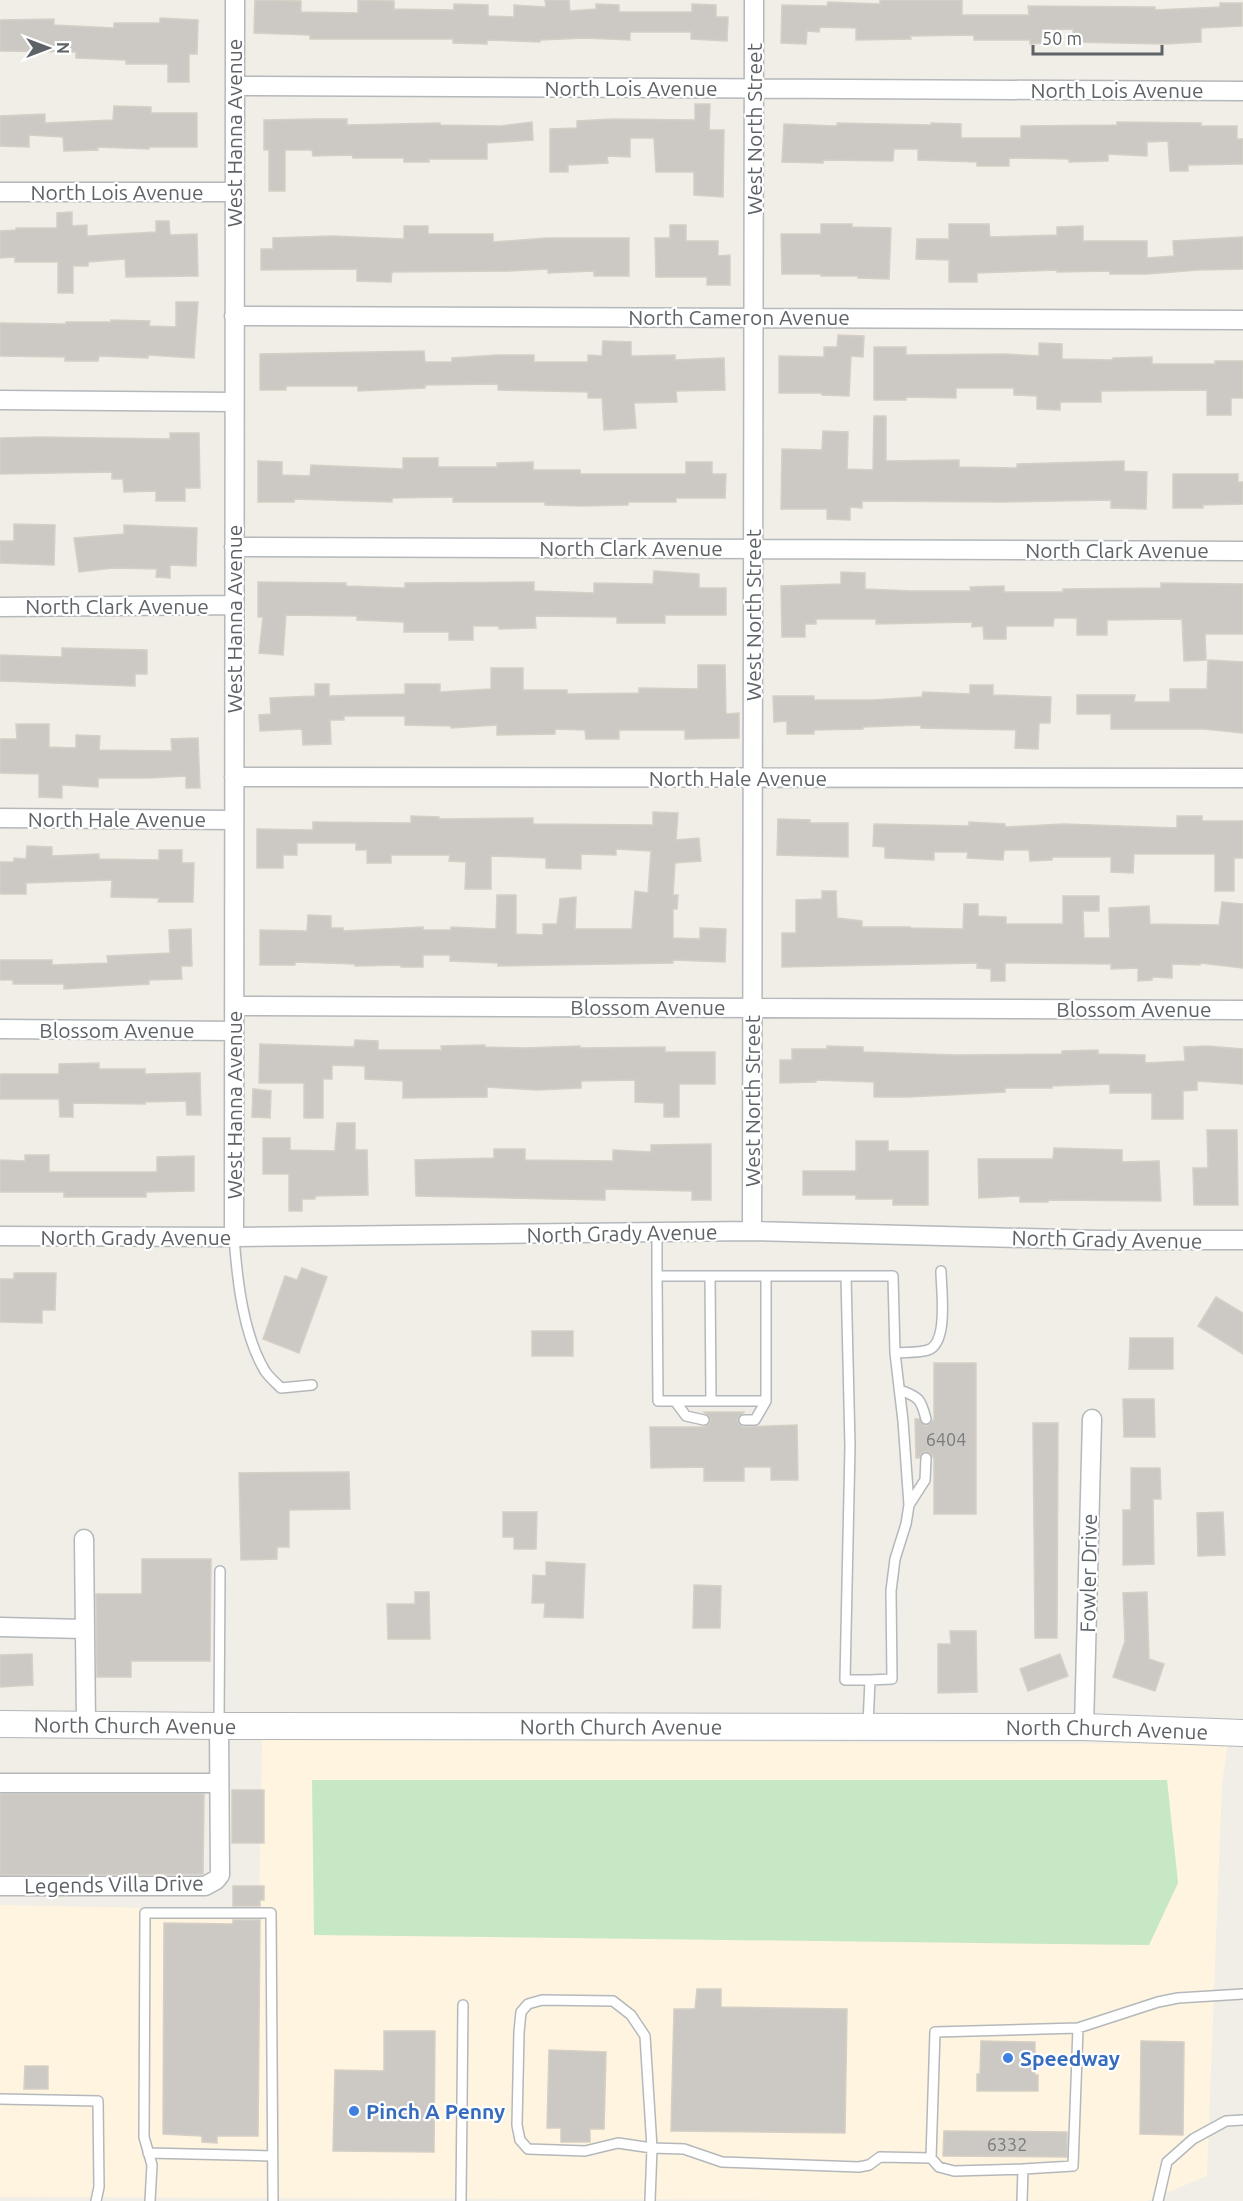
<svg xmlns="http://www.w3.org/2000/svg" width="1243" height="2201" viewBox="0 0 1243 2201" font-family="Ubuntu,sans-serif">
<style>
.commercial{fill:#fef4df;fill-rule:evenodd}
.green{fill:#c7e8c4}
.building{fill:#ccc9c4;stroke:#d5cfc5;stroke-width:1.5}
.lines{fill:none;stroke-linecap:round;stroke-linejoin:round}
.lane-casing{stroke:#b4b8bb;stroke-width:12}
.street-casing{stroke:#b4b8bb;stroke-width:21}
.secondary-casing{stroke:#b3b7bb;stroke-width:28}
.lane{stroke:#fff;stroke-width:9}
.street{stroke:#fff;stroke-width:18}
.secondary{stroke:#fff;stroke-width:26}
.shop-dot{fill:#3f7fe0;stroke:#fff;stroke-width:2}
.labels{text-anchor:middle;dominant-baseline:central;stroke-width:4.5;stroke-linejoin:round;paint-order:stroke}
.number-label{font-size:18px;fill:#7a7c7e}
.street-label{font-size:21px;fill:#5e6367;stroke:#fff}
.shop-label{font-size:21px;font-weight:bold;fill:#366cbe;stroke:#fff;text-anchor:start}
</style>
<rect width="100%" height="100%" fill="#f0eee7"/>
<path class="commercial" d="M262 1740 1228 1744 1222 1784 1207 2176 1147 2201 0 2197V1905L259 1910ZM1167 1780 1178 1883 1149 1945 314 1934Z"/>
<path class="green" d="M312 1780H1167L1178 1883 1149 1945 314 1935Z"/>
<path class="building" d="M255 0 301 1V12L358 13V0L394 1V9L454 10V4L488 5V16L514 17V5L546 7 545 0H569L570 11 596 9V4L619 5V12H692V4L716 5V17H728L727 41 691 39V32H630V40L585 38 540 40V42L487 40V44L453 43V39H310V35L254 33Z
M880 0H962V15H1029L1028 6 1155 7V10L1220 7V3H1242V26L1201 28V42L1165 44 1073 42V29L1045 30V43L1030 44V40H974V35L910 36 911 39 856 40V28L820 27 819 32 807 31 806 44 781 43 782 5 827 6 828 2 880 4Z
M160 18 198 20 197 54H189V82H168V64H126V60L76 58V52L0 51V20L54 19V25L114 28V23H160Z
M695 104H710L709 130H724L723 197 694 195V172H656L654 138H630V157L607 156 608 163 568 165V172H550V129L577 128V121L613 119 695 120Z
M114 106 151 107V113H197V147H149V149L97 147 98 150 64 151 63 137 29 135V147L0 146V116L45 114V123L113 120Z
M312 119H347V125L440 123V125L500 126 532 122 533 140 487 143V159H429V162H404V158H353L352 155 313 156 312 150H285V191H269V150H264V120Z
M1117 122 1201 123V126H1237V139H1243V164L1188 165V171H1170L1168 141 1147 142V156L1108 154V161L1069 162V159L1009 158V166H977V162L918 160V149H894L893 161 823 160V163L782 162 784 124 837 126V123L931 125V123L961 124V138H1021V126L1117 125Z
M72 212V226L87 225V236L156 232V221H169L170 235 197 234 198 276 126 277 125 259 88 262V266H73V293H58V262H15V257L0 258V231L16 230V228H57V213Z
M821 224H852V227L891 228 889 279 858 278V276H821V274H782L781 234H821Z
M949 224H989L990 237 1057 235V227L1083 226V241H1147V258L1174 256 1173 241 1243 237V269L1198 270 1147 274H1110V271L1057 272V270L977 273V282H949V260L916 259 917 239H949Z
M670 225H686V241H718V256L730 255V285H707V277H656L655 238H670Z
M404 226H428V234H493V242L547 238H629V276H594V271L548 273V269L508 271 392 272 391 282 357 281V269L261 270V249H273V238L332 236 404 239Z
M176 302H198L194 358 148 355V358L99 356 98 361H65V357L0 356V323L66 324V322H111V320L150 321 149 326 176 327Z
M838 335 864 336 863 357 851 356 849 396 822 395V393H779V356L824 357V347H837Z
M603 341 631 342V356L675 355V360L724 358 725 390 676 391 677 402 634 403 636 428 604 430 602 398H588V392L498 390V384L425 385V388L358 391V386H286V390H260V354L424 351 425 362H452V358L498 355H534V362H588V355L602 356Z
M1039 343 1062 344V359L1113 360V358L1152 357V364H1215V361H1243V398H1231V415H1207V390L1101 391V402H1060V410L1037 409V396L1014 395V388H956V398L906 397V400H874V347H906V355L1004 354 1039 356Z
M874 416H886V461L959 460V467L1017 468V464L1124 461V471L1147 472 1146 509 1111 508V500L1004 502 862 501V508L850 507V520L827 519V509H781L782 449 822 450 823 431 848 432 847 469 873 470Z
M170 433H199L200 488H185V501H156V491L124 492 123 479H112V472L0 474V438L39 437 170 439Z
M403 458H438V467H497V463L533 462V470H580V474H686V462H712V474H726L725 498H676V502H628V505L580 506 545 505V502H453V497L392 498V502L294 499V502H258V461L282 462V475L310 476 311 465 403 469Z
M1173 474H1238V482H1243V504L1203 505V508H1173Z
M14 524 55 525 54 565 0 563V541H14Z
M124 525 197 528 196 566 170 565V578L156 577 157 569 113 568 79 572 74 538 124 534Z
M654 571 699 574V588H726V615H665V623H617V617L535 616 536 628 499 629V626H473V640H449V632H404V622L357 620V616L286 615 283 655 259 653 263 617H258V582L346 583V586L405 588V583L534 582V591L594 593V583L653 584Z
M841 572 865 573V589L911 591H971L970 587 1004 586V592H1063V589L1161 588V583L1243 584V634H1205L1206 660 1184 661 1182 619 1107 620V635H1077V618H1054L1053 626H1006V639H984L983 626 972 627V622L876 624V619H816V624H805V637H782L781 586 841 584Z
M62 648 147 650V674H135V686L0 681V655L62 657Z
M1208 660 1243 662V733L1204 729H1111V714H1077V695H1135L1134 702H1170V689H1207Z
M698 665H725L726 714 739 713V738L685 739V730H619V739H586L585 730 555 729V734L497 735V725L451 728V726L405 725V716H344V720H330L331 744 303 745 302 729 260 731 259 715 271 714 270 698 315 696V684H329V696L405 694V684H440V692L491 689V668H523V690H567V694L639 693V688L698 689Z
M970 685H993V695L1051 697 1050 723H1039L1038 749 1015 748 1016 730 921 728V725L863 727V729L814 730V734H787V721L774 722 773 696H814V700H873L922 697 923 692 970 694Z
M16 724H49V747L76 748V735L100 736 99 750 172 751 171 739 198 738 200 788H186V776L148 778H98V787L62 785V798L39 797V774L0 773V739H17Z
M653 812 678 813 676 840 699 838 701 861 675 863 673 895H678L677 909H673V938L700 939V928L726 929 725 962 673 960V963L498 966V963L450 961V955H423V967H401V965L355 966V964L295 962V965H260V930L307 931 308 915 331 916V928H343V931L423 927V930H451V927L496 929 497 895H516V934L543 935V924H557L560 899 576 897 575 929H632L635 891 648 893 651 851 616 849V855L581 854V869L546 868V858L491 856V889H465L466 862 449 861 450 855H391V863H367V850H356V843H297V855H283V868H257V829L313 830V822L411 823V816L439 817V819L533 818V824L653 825Z
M1177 816H1202V821H1243V858H1234V891H1215V854H1134L1133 873 1111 872V857H1052V860L1030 861 1029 850H1004L1003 860 967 858 968 852H934V860L885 858V847L873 846 874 824 969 826V822L1005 824V827L1064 824 1177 828Z
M778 819 810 820V823H848V857L777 855Z
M27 846 52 847V856L99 854V859L159 860V850H182V863H194L193 902H158L159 898 111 897 112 880 26 883V894H0V862H14V858L26 859Z
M822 891H836L837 918 862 921V927H910V928L963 929 964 904H978V916L1006 917V924H1063V896H1099V911H1083L1084 938H1110L1109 908 1149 906 1150 924 1219 925 1222 902 1243 904V968L1200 963V965L1172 964V978L1152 977V980L1138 981V968L1111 969V964L1005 963V981H991V969L977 968V963L782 967V933H796V900L822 899Z
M191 929 192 966H181L182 979 149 980V984L64 989V984H13V980H0V960H52V965L108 963 107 956 170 953 169 930Z
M355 1040 378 1041V1050H442L441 1046 485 1045V1047L524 1048 580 1046V1048L665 1047V1052H715V1084H679V1117H664V1103L635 1102V1080L581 1081V1088L537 1090 487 1087V1097L403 1098V1081L365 1079V1066L332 1065V1079H323V1118H304V1083H259L260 1044 354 1047Z
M827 1046 863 1047V1052L957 1055 1062 1054V1051L1098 1050V1054L1145 1055V1063L1185 1061 1184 1047 1207 1046 1243 1049V1084L1197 1081V1090L1183 1091V1119H1152V1093H1110V1084L1052 1086V1088H1005V1092L909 1097H874V1082L816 1080V1082L780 1083V1060H792V1049H827Z
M99 1063V1069H145V1074L200 1073 201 1115H187L186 1101 145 1102V1104L73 1103V1117H60L59 1099H0V1074H59V1064Z
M253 1089 271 1091 270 1118 252 1117Z
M337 1123H355V1150H367L368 1195 315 1196V1199H302V1211H289V1174H263V1138H290V1150L335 1151Z
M1207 1130H1237L1238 1205H1194L1193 1168H1208Z
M856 1141H888V1151H928V1205H893V1199H856V1195H803V1171H856Z
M711 1144V1200H692V1191L605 1189V1200L416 1196 415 1160 494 1158V1149H525V1160L613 1161V1150L651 1152V1145Z
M1054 1148 1122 1150V1162L1159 1161 1161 1201 1048 1200V1202H1020V1196L979 1198 978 1159H1053Z
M25 1155H49V1172H157V1157L194 1156V1191L146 1192V1197H64V1192H0V1160L25 1161Z
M302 1268 327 1277 299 1353 263 1339 285 1276 297 1280Z
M14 1273H56L55 1310H42V1323L0 1322V1279H14Z
M1216 1297 1243 1313V1354L1198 1326Z
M532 1331H573V1356H532Z
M1130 1338H1173V1369H1129Z
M934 1363H976V1514H934V1458L930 1453 926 1451 921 1454 919 1458H916L915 1419H919L925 1426 930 1424 934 1419Z
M1123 1399H1154L1155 1437H1124Z
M704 1412H744L737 1419 739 1424 743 1427 797 1425 798 1480H771V1467H744V1481H704V1467L651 1468 650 1427H705L709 1424 711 1419Z
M1033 1423H1058L1057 1638H1035Z
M1131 1468H1160L1161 1499H1153L1154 1564 1123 1565V1510H1131Z
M349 1472 350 1509 289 1510V1547H277V1559L241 1560 239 1473Z
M503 1512H537L536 1549H514V1537H503Z
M1223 1512 1225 1555 1198 1556 1197 1513Z
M142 1559H211L210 1661H131V1677H97L96 1594H142Z
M546 1562 585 1564 583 1618 544 1617 545 1603H532L533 1575 546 1576Z
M694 1585 721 1586 720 1628H693Z
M415 1592H429L430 1639H388L387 1604H415Z
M1147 1592 1149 1659 1164 1664 1155 1691 1113 1677 1125 1641 1123 1593Z
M950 1631H976L977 1692 938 1693V1644H951Z
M32 1654 33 1685 0 1687V1655Z
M1060 1654 1068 1676 1028 1691 1020 1669Z
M232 1790H264V1843H232Z
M0 1794H204L203 1874 0 1875Z
M233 1886H264V1900H260V1906H233Z
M233 1920H260L258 2136H217V2143L202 2142V2136L163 2134 164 1923 233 1924Z
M697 1989H721V2007L847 2009 845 2133 671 2131 674 2009H695Z
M384 2031H435L434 2152 333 2151 335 2070 384 2071Z
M981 2041 1035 2042V2075H1038V2091H977V2074H980Z
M1141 2041 1184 2042 1183 2135 1140 2134Z
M549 2050 606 2052 604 2129H590V2142H561V2128H547Z
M25 2066H48V2089H24Z
M944 2131 1067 2132V2157L943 2156Z"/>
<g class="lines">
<defs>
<path id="lane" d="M657 1232V1276H893L895 1353 903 1421 909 1505 906 1524 895 1559 891 1591 892 1679 870 1680 868 1725
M234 1237C237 1278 243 1335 265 1371 269 1377 275 1382 281 1388L312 1385
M657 1276 658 1401H766V1276
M710 1276 711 1401
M846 1276 850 1446 845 1680H870
M895 1353C905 1352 919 1353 928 1350 949 1343 941 1289 941 1271
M900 1390C919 1397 921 1399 926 1419
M675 1401 686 1416 704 1420
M744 1420H755L766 1401
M909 1505 925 1480 926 1458
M219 1724 220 1571
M0 2099 98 2101 99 2187 96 2201
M148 2153 272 2156
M931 2158 935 2032 1078 2028
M1023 2169 1073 2166 1078 2028 1158 2002 1178 1998 1243 1994
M150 2201 152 2165 144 2137 145 1913H271L273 2201
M461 2201 463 2005
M650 2201 652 2148 645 2036 631 2015 613 2001 542 2000 528 2004 521 2012 519 2032 517 2125 520 2140 528 2149 585 2151 618 2143 652 2148 684 2149 722 2162 859 2167 869 2165 880 2157 931 2158 939 2167 954 2171 1023 2169 1022 2201
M1158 2201 1167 2162 1193 2139 1226 2121 1243 2120"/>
<path id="street" d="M235 86 1243 91
M0 192H235
M234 316 1243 320
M0 400 234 402
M234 547 1243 551
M0 607 234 605
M234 777 1243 778
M0 818 234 820
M234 1006 1243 1010
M0 1029 234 1031
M752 1231 754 0
M0 1236 234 1237 752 1231 1098 1240H1243
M234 1237 235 0
M84 1539 86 1724
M0 1627 84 1629
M1084 1727 1092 1419
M0 1783H219
M0 1886H205L216 1880 220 1875 219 1726"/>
<g id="secondary">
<path id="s1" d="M0 1724 219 1726 1084 1727 1243 1733"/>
</g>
</defs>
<use href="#lane" class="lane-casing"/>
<use href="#street" class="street-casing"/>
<use href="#secondary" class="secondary-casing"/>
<use href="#lane" class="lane"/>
<use href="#street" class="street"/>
<use href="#secondary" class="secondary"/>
</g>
<g class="shop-dot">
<circle cx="1008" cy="2058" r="6"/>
<circle cx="354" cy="2111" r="6"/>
</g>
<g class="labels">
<g class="number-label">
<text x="946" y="1439">6404</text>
<text x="1007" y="2144">6332</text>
</g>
<g class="street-label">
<text x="631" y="88">North Lois Avenue</text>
<text x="1117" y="90">North Lois Avenue</text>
<text transform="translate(754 129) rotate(-90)">West North Street</text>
<text transform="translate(234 133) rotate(-90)">West Hanna Avenue</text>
<text x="117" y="192">North Lois Avenue</text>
<text x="739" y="317">North Cameron Avenue</text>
<text x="631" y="548">North Clark Avenue</text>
<text x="1117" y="550">North Clark Avenue</text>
<text x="117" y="606">North Clark Avenue</text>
<text transform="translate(753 615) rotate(-90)">West North Street</text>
<text transform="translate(234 619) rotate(-90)">West Hanna Avenue</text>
<text x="738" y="778">North Hale Avenue</text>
<text x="117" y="819">North Hale Avenue</text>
<text x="648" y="1007">Blossom Avenue</text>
<text x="1134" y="1009">Blossom Avenue</text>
<text x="117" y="1030">Blossom Avenue</text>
<text transform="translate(752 1101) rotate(-90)">West North Street</text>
<text transform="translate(234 1105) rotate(-90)">West Hanna Avenue</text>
<text transform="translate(622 1233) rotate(-1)">North Grady Avenue</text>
<text x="136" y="1237">North Grady Avenue</text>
<text transform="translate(1107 1239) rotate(1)">North Grady Avenue</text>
<text transform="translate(1088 1573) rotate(-89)">Fowler Drive</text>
<text stroke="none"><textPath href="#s1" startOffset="135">North Church Avenue</textPath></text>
<text stroke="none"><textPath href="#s1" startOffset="621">North Church Avenue</textPath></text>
<text stroke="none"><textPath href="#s1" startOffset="1107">North Church Avenue</textPath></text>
<text transform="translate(114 1884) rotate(-1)">Legends Villa Drive</text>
</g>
<g class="shop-label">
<text x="1020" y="2058">Speedway</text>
<text x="366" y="2111">Pinch A Penny</text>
</g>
</g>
<g transform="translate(48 48) rotate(90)" stroke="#ffffff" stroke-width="4.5" paint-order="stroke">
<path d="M0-4.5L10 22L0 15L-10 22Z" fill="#5e6367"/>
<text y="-9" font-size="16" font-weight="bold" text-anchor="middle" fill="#5e6367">N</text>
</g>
<path d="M1033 45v9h129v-9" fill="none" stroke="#5e6367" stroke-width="3"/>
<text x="1042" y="45" font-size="18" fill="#5e6367" stroke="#ffffff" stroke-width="4.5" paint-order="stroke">50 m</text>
</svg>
